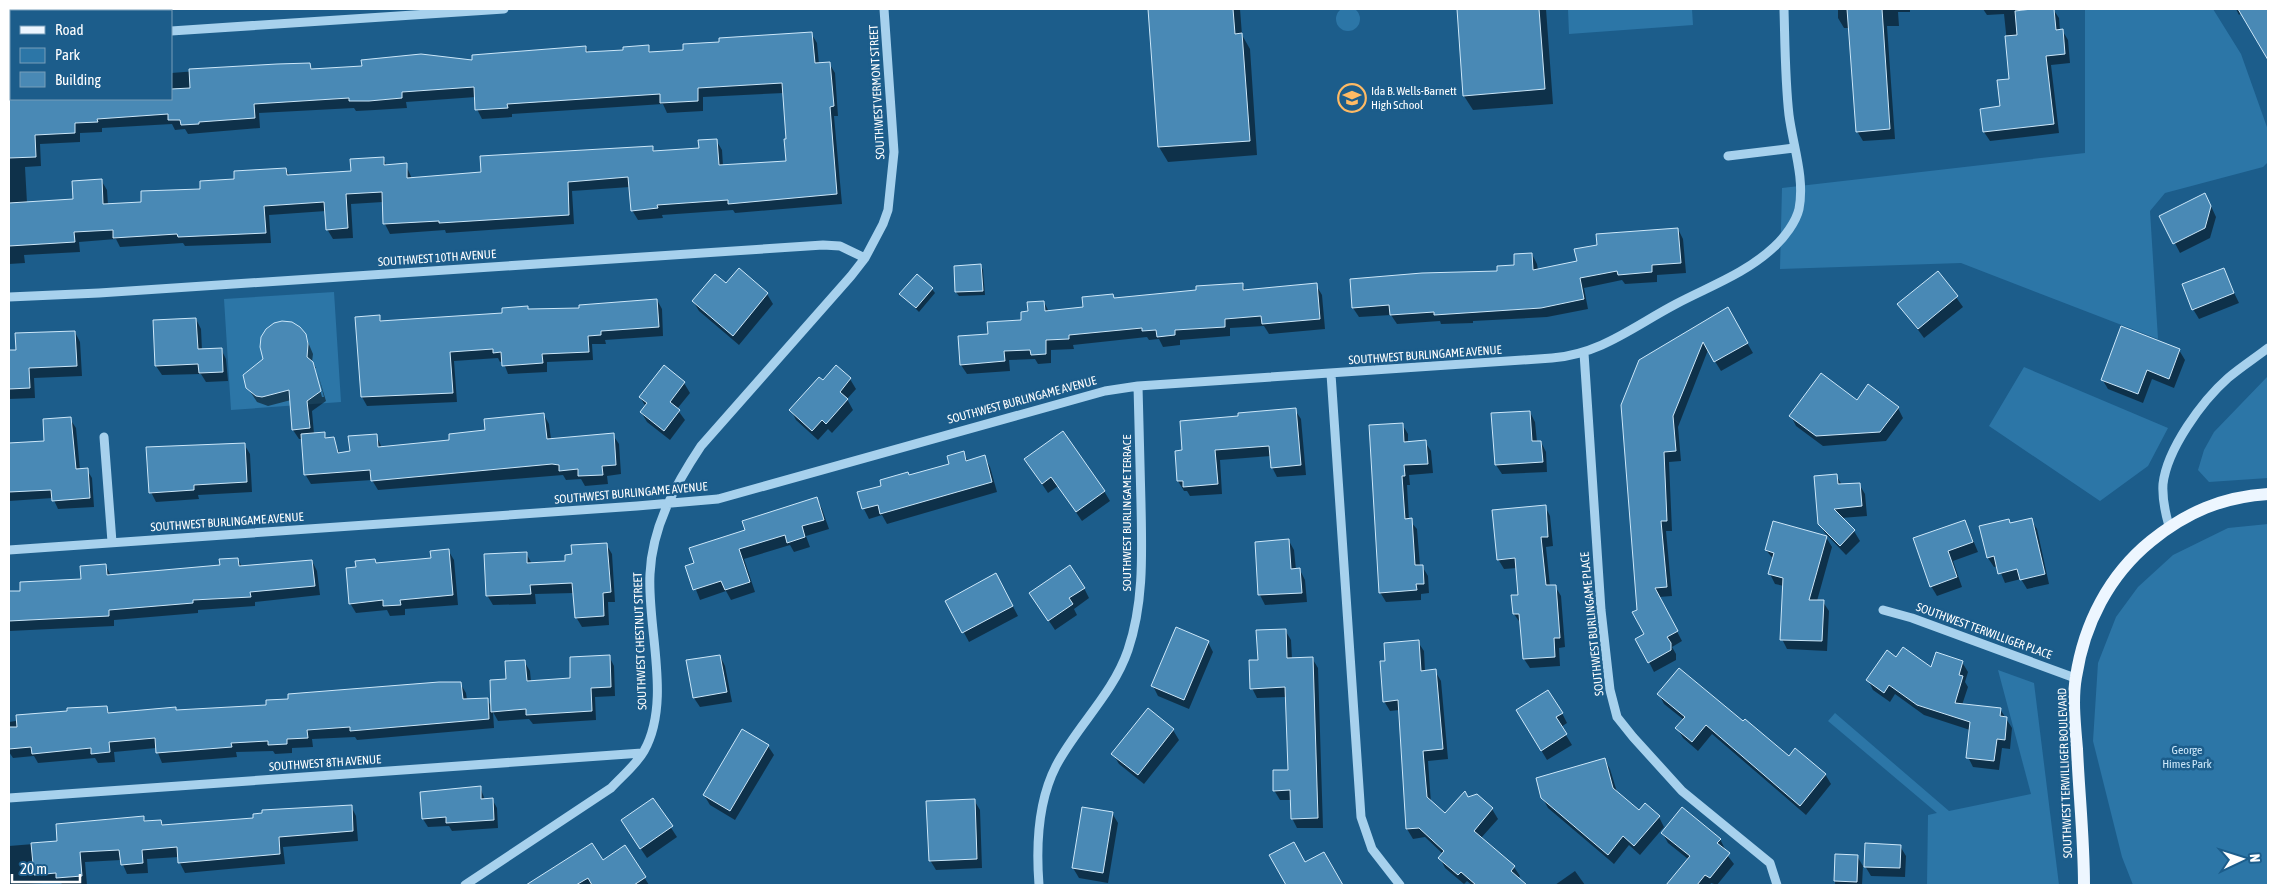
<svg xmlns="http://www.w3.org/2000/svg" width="2277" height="894" viewBox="0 0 2277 894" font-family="'Asap Condensed',sans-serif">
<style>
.green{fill:#2c76a7}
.shadow{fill:#0007;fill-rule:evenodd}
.building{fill:#4989b5;stroke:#cce7f9}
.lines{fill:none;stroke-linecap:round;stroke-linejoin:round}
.minor{stroke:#a7d1ed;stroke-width:9}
.major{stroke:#edf6ff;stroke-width:12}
.labels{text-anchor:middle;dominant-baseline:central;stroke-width:5;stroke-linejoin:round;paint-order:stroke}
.poi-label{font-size:12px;fill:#fff;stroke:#1c5d8b;text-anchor:start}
.street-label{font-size:12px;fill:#fff;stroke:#1c5d8b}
.park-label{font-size:12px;fill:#cce7f9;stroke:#1c5d8b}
</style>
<rect width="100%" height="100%" fill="#1c5d8b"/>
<path class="green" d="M1336 19a12 12 0 1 1 24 0a12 12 0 1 1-24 0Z
M1568 9H1692L1693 25 1569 34Z
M2085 9H2213L2241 54 2268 130V162L2263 167 2165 193 2150 211 2158 339 1961 263 1780 269 1782 188 2085 153Z
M334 292 341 402 231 410 224 299Z
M2024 367 2168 428 2148 466 2100 501 1989 426Z
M2268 376V478L2209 482 2198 470 2204 450 2214 432Z
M2268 524V885H2133L2122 857 2093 741 2098 663 2116 617 2138 587 2173 555 2228 528Z
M1998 670 2034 683 2059 885H1927L1928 815 1937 813 1828 721 1835 713 1949 811 2031 794Z"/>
<path class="shadow" d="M1150 9H1240L1242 35 1250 49 1257 155 1168 162 1159 147Z
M1458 9H1546L1553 104 1473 110 1464 96Z
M1838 9H1910V12H1898L1899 26H1887L1895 139 1863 141 1857 131 1850 28H1844L1838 18Z
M1983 9H2053L2059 18 2060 31 2062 30 2068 40 2070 63 2051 65 2059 133 1990 141 1984 132 2002 107 2011 80 2004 14 1987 15Z
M2236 9H2268V58L2242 13 2239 15Z
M811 33 817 43 819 64 829 63 835 73 838 116H834L842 204 735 213 733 210 662 215 663 218 638 220 632 210 630 187 572 191 574 224 446 233 445 230 390 234 385 224 383 202 351 204 353 238 333 239 327 229 326 211 269 215 271 243 185 246 183 243 120 247 116 239 79 242 80 252 24 255 25 263 9 264V85H11V99H171V73L277 65 309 64 313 70 474 61 586 47 589 53 624 51 648 47 651 53 684 51 720 44ZM784 93 787 162 723 166 722 150 716 140 700 149 655 152 652 147 482 173 412 179 406 165 387 166 383 159 352 172 290 176 286 169 143 203 108 205 107 190 101 180 75 200 27 203 25 167 41 166 40 144 80 142V133L102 132V128L172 124 175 130 185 129 188 134 260 128 259 113 354 108 356 111 375 110 407 108 406 102 476 97 477 109 482 119 512 117V114L663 104 667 113 703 111V97Z
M2210 204 2216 217 2210 238 2180 253 2161 216Z
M1678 229 1683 239 1686 273 1657 275V282L1625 284 1622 280 1584 288 1588 309 1547 317 1473 321V323L1441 324 1440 321 1397 324 1391 315 1359 317 1353 308 1498 272 1515 266 1532 254 1537 264 1538 270 1578 262Z
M981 265 983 270 985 295 959 296 956 292 955 267Z
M739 270 767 294 773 304 739 345 699 311 693 301 726 285Z
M2223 270 2239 303 2199 319 2193 309Z
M1938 272 1963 307 1924 338 1899 304Z
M1242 284 1246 291 1316 285 1322 295 1325 329 1269 334 1264 326 1230 328V336L1180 340V345L1163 347 1159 339 1149 340 1147 337 1073 345 1074 349 1051 350V363L1038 364 1035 359 1009 360 1010 371 967 374 961 365 989 336 1022 321 1029 312 1044 302 1049 312 1084 308 1113 296 1115 299 1197 291Z
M932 289 935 293 919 312 901 294Z
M657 300 662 309 663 336 605 340 606 344H592L593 360 547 362V372L508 374 503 361 500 362 498 358 454 361 457 402 367 406 362 397 357 319 379 317 383 323 503 314 527 307 529 311 581 309Z
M1727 308 1753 353 1721 371 1708 350 1678 427 1681 461 1669 462 1672 531H1666L1672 596 1659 597 1682 641 1672 647 1676 654V660L1654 672 1649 662 1646 635 1638 610 1623 405Z
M196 319 201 329 202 350 221 349 226 359 228 381 206 382 201 374 162 375 156 366Z
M75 332 80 342 82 376 34 378 35 398 9 399V352L17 351Z
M305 335 313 354 312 362 316 368H314L322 397H324L317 371 326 401 312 411 314 434H324L327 439 333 438 340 454 351 452 376 435 382 448 451 441 544 415 549 424 551 439 613 435 619 444 621 474 607 476 608 484 585 486 581 479 566 480 563 475 378 490 372 480 311 484 305 474 303 439H299L293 430 291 400 268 406 257 402 248 388Z
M2179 350 2185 360 2174 388 2152 379 2143 403 2108 389 2102 379Z
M664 367 684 383 690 393 677 409 685 420 670 440 647 422 641 412 646 407 640 397Z
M850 379 856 389 847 399 853 410 832 433 828 429 818 440 796 420 791 410 823 382Z
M1857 402 1898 408 1903 418 1886 441 1823 446 1796 426 1791 416Z
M1295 410 1301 419 1306 475 1277 477 1272 467 1271 456 1220 460 1222 494 1190 496 1187 491H1184L1178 481 1176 452H1184L1240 417Z
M1530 412 1535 422 1537 442H1541L1546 452 1547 472 1502 474 1496 465Z
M70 419 76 428 80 470H87L92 478 94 507 58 509 53 498 9 501V444L46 442Z
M1402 424 1408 434V443L1425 442 1431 451 1433 473 1409 475 1410 485H1407L1409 520 1417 529 1420 566H1422L1428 576 1429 593 1421 594V600L1386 602 1380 592Z
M244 444 250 454 252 492 198 495 199 499 156 502 151 492Z
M963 452 968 461 984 457 990 467 997 492 887 524 882 515 869 519 864 509 859 493 951 464Z
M1025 459 1104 491 1110 501 1082 521 1058 486 1048 493Z
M1836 475 1842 485 1859 484 1865 494 1867 516 1841 518 1854 531 1860 541 1846 555 1825 533 1819 523Z
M817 499 822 509 829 529 806 536 810 547 794 552 790 545 744 559 755 592 731 600 726 591 700 600 687 567 695 564 746 531Z
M1545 506 1550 516 1553 546 1546 547 1550 586H1555L1561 596 1565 647 1559 648 1560 666 1530 668 1524 659 1521 624 1514 614 1519 596 1517 568 1504 569 1498 559Z
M2031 520 2037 529 2049 584 2027 589 2021 579 2005 583 1998 566 1994 567 1988 558 2010 524Z
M1965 521 1978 552 1953 561 1962 587 1937 596 1931 586 1915 539Z
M1826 537 1832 547 1817 601 1823 602 1829 611 1827 651 1787 649 1782 639 1784 586 1775 584 1770 574 1774 560 1766 550Z
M1289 541 1294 550 1296 570H1300L1305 580 1307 602 1265 605 1260 595Z
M606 544 612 554 615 602H608L609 625 582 627 576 617 574 593 535 594 536 604 493 605 487 595 526 553 532 564 566 562Z
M448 550 454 560 458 605 405 609V615L390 616 387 610 356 613 350 603 357 568 375 560 377 565 433 560Z
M238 559 242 567 312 561 317 571 320 595 255 602V606L198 610V613L114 620V626L9 631V592H22L82 580 106 566 111 576 221 566Z
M1001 584 1018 616 969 642 947 601Z
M1084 588 1089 598 1074 609 1077 615 1055 630 1037 603Z
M1285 630 1291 640 1292 659 1312 658 1318 668 1323 828H1297L1292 818 1291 800H1280L1274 790 1289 771 1287 697 1257 698 1252 688 1259 661Z
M1208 642 1213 652 1189 709 1158 696 1153 686Z
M1418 642 1424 651 1425 672 1435 671 1441 681 1448 759 1428 761 1431 803 1445 815 1468 798 1477 796 1492 809 1498 819 1481 838 1514 867 1520 876 1518 879 1525 885H1472L1467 881 1464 884 1445 868 1440 858 1443 854 1425 837 1413 839 1407 829 1400 710 1390 711 1384 701 1387 662Z
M609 656 614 666 615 696 595 697 596 720 533 724 529 719 498 721 493 712 494 728 357 740 355 737 312 739 313 747 292 748V753L275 754 273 751 236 752 237 757 162 763 156 748 114 752 115 762 98 763 95 758 38 763 34 756 13 758 9 752V722L106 707 110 714 267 706 460 683 466 693 467 700 487 699 492 708 507 680 524 661 530 671 531 682 572 679Z
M720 656 725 666 732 702 700 707 694 698Z
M1896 659 1932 669 1962 662 1968 672 1965 682 1968 687 1962 705 2000 709 2012 728 2010 749 2002 748 1999 770 1973 767 1968 757 1970 730 1924 715 1895 694 1890 702 1873 690 1868 680Z
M1659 694 1743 723 1789 758 1825 774 1831 784 1806 815 1712 734 1698 751 1683 738 1677 728 1684 720 1664 704Z
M1562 713 1567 723 1561 727 1572 745 1547 760 1523 720Z
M1173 730 1179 740 1144 784 1119 764 1113 754Z
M768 746 774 755 735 820 710 805 704 795Z
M1605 760 1610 769 1617 792 1639 811 1659 817 1664 827 1640 855 1629 845 1614 864 1548 808 1542 797Z
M480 787 485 800 492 799 497 808 498 828 452 831 449 826 428 827 423 819Z
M653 800 677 837 647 858 628 830Z
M974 800 980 810 982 868 936 870 930 860Z
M351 806 356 816 358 841 283 847 285 864 185 873 180 863 179 857 147 859 148 873 127 874 121 860 85 862 87 885H62L61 882 9 885V846L58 842 105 822V819L143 817 146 822 161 821 164 826 255 819Z
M1112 813 1118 823 1108 883 1079 878 1073 868Z
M1663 834 1720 839 1725 849 1724 851 1734 864 1717 885 1711 883 1710 885H1667L1688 859 1668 843Z
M1900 846 1906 856 1905 877 1871 876 1865 866Z
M625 847 649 885H537L535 881 603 862Z
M1324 853 1342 885H1287L1271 856 1305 864Z
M1836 855 1857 856 1863 866 1862 885H1835Z
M1575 871 1585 885H1555Z"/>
<path class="building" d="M1148 9H1233L1235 34 1242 33 1250 141 1158 147Z
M1457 9H1539L1545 89 1463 96Z
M1847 9H1882L1890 129 1856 132Z
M2032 9H2054L2056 30 2063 29 2065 54 2046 56 2054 124 1983 132 1980 109 2000 106 1997 80 2009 79 2005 36 2017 35 2015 11Z
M2238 9H2268V60Z
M812 32 815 63 830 62 834 106 830 107 837 194 728 204V200L657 205 658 208 631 211 628 177 568 182 569 215 439 223V221L383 224 382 192 346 194 348 228 326 230 324 202 264 206 266 233 178 237 177 234 113 238V230L74 232 75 242 9 246V203L73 199 72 181 102 179 103 204 141 202V191L200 189V181L234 179V171L286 168 287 175 351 171 350 159 384 157V165L407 163V178L481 172 480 156 653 146V151L699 148 698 140 717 139 719 165 786 161 784 139H786L782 83 698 88V101L660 103V94L507 104 508 108 475 110 474 87 402 92V98L369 101H349V98L254 104 255 118 199 122V124L181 125 180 120H168V114L97 119 98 122 75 123V133L35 135 36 157 9 158V99H171V89L190 88 189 69 277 64 310 63 311 69 362 66 361 60 421 54 472 60V55L586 46V52L623 50V47L649 45V52L683 50V44L719 42V38Z
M2205 193 2211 206 2205 228 2173 244 2159 216Z
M1678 228 1681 263 1652 265V272L1618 275 1617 271 1580 278 1584 299 1541 308 1434 315V312L1390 315 1389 305 1352 308 1350 279 1422 273 1497 271V266L1514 265V254L1532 253 1533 270 1577 261 1574 249 1597 245 1596 234Z
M981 264 983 291 955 292 954 266Z
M739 268 768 293 733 336 692 301 715 274 726 283Z
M2224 268 2234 293 2192 310 2182 284Z
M1938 271 1958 296 1918 329 1897 304Z
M917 274 933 288 916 308 899 294Z
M1243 283V290L1317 283 1320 319 1262 324 1261 316 1225 319V327L1175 330V335L1157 337 1156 330 1142 331V328L1069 335V339L1046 340V354L1031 355 1030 350 1004 351 1005 361 960 365 958 336 988 334 987 322 1021 320V312L1028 311 1027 302 1044 301 1045 311 1083 307 1082 297 1113 294 1114 298 1196 290V286Z
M657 299 659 327 601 331V335L588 336 589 352 542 354 543 363 502 366 501 352 493 353V349L450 352 453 393 361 397 355 317 380 315V321L502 313V308L528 306V309L579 308V305Z
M1728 307 1748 343 1714 362 1703 342 1673 416 1676 451 1664 452 1667 521H1661L1667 587 1655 588 1678 631 1667 637 1671 643V650L1648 663 1635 639 1644 634 1632 612 1637 610 1621 405 1639 360Z
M196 318 198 349 222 348 223 372 199 373 198 364 155 366 153 320Z
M282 321 292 322 300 327 306 334 308 344 307 357 313 362 321 391 307 401 310 428 292 430 289 390 262 397 256 396 246 388 243 375 263 359 260 347 261 337 266 329 274 323Z
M2121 326 2180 349 2169 379 2147 370 2138 394 2101 380Z
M75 331 77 366 29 368 30 388 9 389V350H16L15 333Z
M664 365 685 382 670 402 680 410 664 431 640 412 647 403 639 397Z
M836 365 851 378 840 392 848 399 826 424 822 420 812 431 789 410 819 377 823 380Z
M1821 373 1857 400 1868 384 1899 407 1880 432 1816 436 1789 416Z
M1296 408 1301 465 1271 468 1269 446 1215 450 1218 484 1183 487V481H1177L1175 451 1182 450 1180 421 1238 416V413Z
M1530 411 1532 441H1541L1543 462 1495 465 1491 413Z
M544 413 547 439 614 433 616 465 602 466 603 475 578 476V469L559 471V465L552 464 371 481 370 470 304 475 301 434 325 432V438L334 437 338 453 350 451 348 436 377 434 378 447 449 440V434L485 430 484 419Z
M71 417 76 469 88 468 90 498 52 501 51 490 9 492V443L44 441 43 419Z
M1403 423 1404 442 1426 440 1428 464 1404 465 1405 476H1402L1405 519 1412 518 1415 565H1423L1424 584H1416L1417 590 1379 593 1369 425Z
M1063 431 1105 491 1076 512 1051 477 1042 484 1024 459Z
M245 443 247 482 194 485V490L149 493 146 447Z
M964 451 966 461 985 455 992 482 880 514 878 505 862 509 857 492 881 486 880 480 908 472 909 475 949 464 947 456Z
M1837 474 1838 484 1860 483 1862 506 1834 509 1855 530 1840 546 1818 524 1814 476Z
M817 497 824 520 802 526 805 537 787 543 785 535 739 549 750 582 725 590 721 581 693 590 685 566 694 563 689 548 745 530 742 521Z
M1546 505 1548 537H1541L1546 585H1556L1560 638H1554L1555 657 1523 659 1519 614H1513L1511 595H1518L1515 558 1497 560 1492 510Z
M2032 518 2045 574 2020 580 2017 569 1998 574 1994 556 1987 558 1979 526 2009 519 2010 523Z
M1965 520 1973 542 1948 551 1957 577 1930 587 1913 538Z
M1773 521 1827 536 1809 600H1824L1822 641 1780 640 1783 578 1768 574 1774 553 1765 550Z
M1289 539 1291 569 1300 568 1302 593 1258 595 1255 542Z
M607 543 611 592 603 593 604 616 575 618 572 583 530 585 531 594 486 596 484 554 527 552V563L565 561V555L572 554 571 545Z
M449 549 453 595 400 600 401 605 383 606V600L349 604 346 568 356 567 355 561 375 559 376 563 431 558 430 551Z
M238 558 239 566 312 560 315 586 250 592 251 597 193 600V603L109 610V616L9 621V591H20V582L81 579 80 566 106 564 107 575 220 565 219 559Z
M1070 565 1085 588 1069 598 1073 604 1048 621 1029 593Z
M996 573 1013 606 962 633 945 601Z
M1176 627 1209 641 1184 700 1151 686Z
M1286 629 1287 658 1313 657 1318 818 1291 819 1290 790 1273 791V770H1288L1285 687 1250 689 1249 660H1258L1256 630Z
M1419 640 1421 671 1436 669 1443 749 1423 751 1427 797 1445 813 1465 791 1468 797 1477 794 1493 808 1474 831 1515 866 1511 871 1527 885H1476L1461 872 1458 875 1438 858 1444 851 1419 828 1406 829 1398 700 1383 702 1380 661H1385L1384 643Z
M1903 647 1931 667 1936 652 1963 661 1959 675 1963 676 1955 703 2001 708 2000 716 2007 717 2005 740 1997 739 1994 761 1966 758 1970 722 1917 705 1889 685 1884 693 1866 680 1887 650 1896 657Z
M610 655 611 687 591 688 592 711 526 715V709L491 712 490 680 506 679 505 661 525 660 527 681 570 678V657Z
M720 655 727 692 693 698 686 660Z
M1679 668 1743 721 1745 719 1789 756 1795 748 1826 774 1800 806 1706 725 1692 742 1675 728 1685 717 1657 694Z
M439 682H461L463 699 488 698 489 719 350 731V727L307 730 308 738 287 739V744L268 745V741L231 743 232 747 156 753 155 738 109 742 110 752 91 754V748L32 754 31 747 9 749V727H17L16 715 67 711V708L107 706 108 713 176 707V710L266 705V700L288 699V694Z
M1548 690 1563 713 1556 717 1567 734 1541 751 1516 710Z
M1148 708 1174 729 1138 775 1111 754Z
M742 729 769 745 730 811 703 795Z
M1605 758 1613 788 1639 810 1645 803 1660 816 1634 846 1623 836 1608 855 1541 798 1536 778Z
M481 786V799L493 798 494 820 446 823V817L422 819 420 792Z
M653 798 673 826 640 849 621 820Z
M975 799 977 859 929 861 926 801Z
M352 805 353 831 279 837 280 854 178 863 177 847 142 850 143 863 121 865 119 850 80 852 82 876 56 878V873L34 875 31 843 57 841 56 824 144 816V821L161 820 162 825 253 818V814L262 813V810Z
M1082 807 1113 812 1103 873 1072 868Z
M1682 807 1721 839 1717 843 1730 853 1710 878 1705 875 1697 885H1666L1690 856 1661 833Z
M1294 842 1305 862 1324 852 1343 885H1286L1269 855Z
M592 843 603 860 625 845 646 877 634 885H592L588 878 576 885H526Z
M1865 843 1901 845 1900 868 1864 867Z
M1835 854 1858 855 1857 882 1834 881Z"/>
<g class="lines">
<path class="minor" d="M171 31 504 9
M9 49H11
M1728 156 1794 148
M9 297 99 293 823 245 840 246 865 258
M1584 353 1601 610 1610 690 1617 717 1633 737 1682 791 1770 863 1777 885
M1331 374 1361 817 1372 849 1400 885
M104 437 112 542
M2169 526C2165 512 2162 499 2163 484 2167 449 2202 401 2228 378 2241 367 2255 358 2268 348
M9 550 637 506 718 499 1105 391 1138 386 1552 358C1601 354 1634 326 1676 304 1710 286 1745 274 1774 247 1784 238 1796 222 1799 209 1805 178 1793 146 1789 115 1785 80 1785 44 1784 9
M1883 610 1912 618 2075 678
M9 798 642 753
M465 885 611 788C622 776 636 765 644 751 672 701 647 629 650 574 652 527 675 485 701 446L851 276 865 258 883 224 888 210 894 152 884 9
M1039 885C1036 846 1038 801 1056 766 1077 726 1113 694 1128 650 1144 603 1142 553 1141 504 1140 464 1139 425 1138 386"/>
<path class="major" d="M2084 885C2084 840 2079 794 2077 749 2075 725 2072 700 2076 677 2084 624 2109 575 2151 541 2187 512 2222 497 2268 494"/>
</g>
<defs>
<symbol id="school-ring" viewBox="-11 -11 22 22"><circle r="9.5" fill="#1c5d8b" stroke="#feba64" stroke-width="1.5"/><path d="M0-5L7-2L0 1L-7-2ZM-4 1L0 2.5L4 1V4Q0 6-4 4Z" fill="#feba64"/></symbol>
</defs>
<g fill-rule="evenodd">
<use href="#school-ring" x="1336" y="82" width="32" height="32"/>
</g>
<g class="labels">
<g class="poi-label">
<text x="1371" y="91">Ida B. Wells-Barnett<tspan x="1371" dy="14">High School</tspan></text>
</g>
<g class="street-label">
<text transform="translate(877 92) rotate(-93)">SOUTHWEST VERMONT STREET</text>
<text transform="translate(437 258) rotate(-4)">SOUTHWEST 10TH AVENUE</text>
<text transform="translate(1425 355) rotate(-4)">SOUTHWEST BURLINGAME AVENUE</text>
<text transform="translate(1022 400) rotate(-15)">SOUTHWEST BURLINGAME AVENUE</text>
<text transform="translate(631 493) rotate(-5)">SOUTHWEST BURLINGAME AVENUE</text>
<text transform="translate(1127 513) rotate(-90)">SOUTHWEST BURLINGAME TERRACE</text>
<text transform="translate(227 522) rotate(-4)">SOUTHWEST BURLINGAME AVENUE</text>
<text transform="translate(1592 624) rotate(-96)">SOUTHWEST BURLINGAME PLACE</text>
<text transform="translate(1984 631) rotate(20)">SOUTHWEST TERWILLIGER PLACE</text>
<text transform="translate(640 641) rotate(-92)">SOUTHWEST CHESTNUT STREET</text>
<text transform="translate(325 763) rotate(-4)">SOUTHWEST 8TH AVENUE</text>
<text transform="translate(2065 773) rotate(-92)">SOUTHWEST TERWILLIGER BOULEVARD</text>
</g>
<g class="park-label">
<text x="2187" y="750">George<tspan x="2187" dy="14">Himes Park</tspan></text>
</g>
</g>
<rect width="2277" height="894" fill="none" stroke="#ffffff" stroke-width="20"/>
<rect x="10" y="10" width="162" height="90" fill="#1c5d8b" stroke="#779eb9"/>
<rect x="20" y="26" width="25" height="8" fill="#edf6ff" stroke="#779eb9"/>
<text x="55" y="35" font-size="15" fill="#ffffff">Road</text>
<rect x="20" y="48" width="25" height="15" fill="#2c76a7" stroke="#779eb9"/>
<text x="55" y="60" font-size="15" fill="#ffffff">Park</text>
<rect x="20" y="72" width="25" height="15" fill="#4989b5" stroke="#779eb9"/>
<text x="55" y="85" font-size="15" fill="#ffffff">Building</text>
<g transform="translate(2242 859) rotate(86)" stroke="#1c5d8b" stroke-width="4" paint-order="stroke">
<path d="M0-4L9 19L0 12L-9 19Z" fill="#ffffff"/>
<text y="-8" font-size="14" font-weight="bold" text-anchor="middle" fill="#ffffff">N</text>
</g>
<path d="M12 874v8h68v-8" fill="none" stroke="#ffffff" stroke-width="2.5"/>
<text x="20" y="874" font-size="15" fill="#ffffff" stroke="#1c5d8b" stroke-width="4" paint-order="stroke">20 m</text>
</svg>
